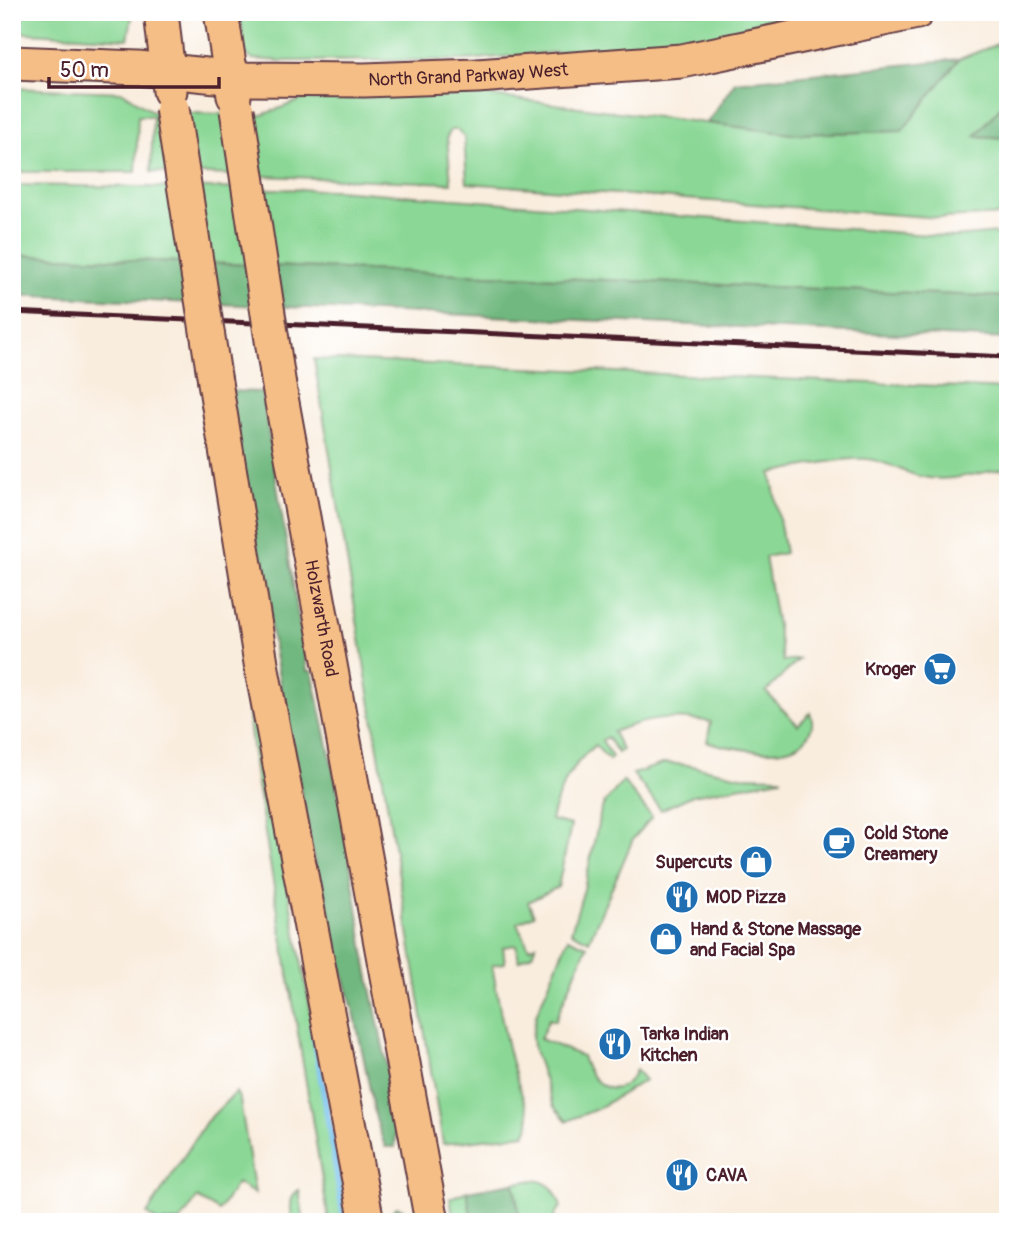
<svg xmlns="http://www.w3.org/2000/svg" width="1020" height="1234" viewBox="0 0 1020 1234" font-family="Pangolin,sans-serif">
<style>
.green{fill:#8bd896;stroke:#6a7c60;stroke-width:2}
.forest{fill:#70b87f;stroke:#5d6c55;stroke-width:2}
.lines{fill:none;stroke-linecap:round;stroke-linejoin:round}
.stream{stroke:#74bfee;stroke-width:7}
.major-casing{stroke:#643e46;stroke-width:37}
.major{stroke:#f6be87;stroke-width:33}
.rail{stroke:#4a1f2b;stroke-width:5}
.major-bridge-casing{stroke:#643e46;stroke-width:37;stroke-linecap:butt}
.major-bridge{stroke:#f6be87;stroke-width:33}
.labels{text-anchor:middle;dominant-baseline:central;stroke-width:5;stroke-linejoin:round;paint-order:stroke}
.street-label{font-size:18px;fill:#4a1f2b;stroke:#fff}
.poi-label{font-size:18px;font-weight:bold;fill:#4a1f2b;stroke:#fff;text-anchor:start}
</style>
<rect width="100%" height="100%" fill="#fff"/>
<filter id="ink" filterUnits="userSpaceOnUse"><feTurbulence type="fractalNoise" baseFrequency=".0143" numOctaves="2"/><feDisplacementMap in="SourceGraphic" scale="14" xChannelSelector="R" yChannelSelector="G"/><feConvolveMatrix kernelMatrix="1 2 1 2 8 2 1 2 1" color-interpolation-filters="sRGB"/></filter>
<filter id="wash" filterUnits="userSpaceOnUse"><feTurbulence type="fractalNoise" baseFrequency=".00686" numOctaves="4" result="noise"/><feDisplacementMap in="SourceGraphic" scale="28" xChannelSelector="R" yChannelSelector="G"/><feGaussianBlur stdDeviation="1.57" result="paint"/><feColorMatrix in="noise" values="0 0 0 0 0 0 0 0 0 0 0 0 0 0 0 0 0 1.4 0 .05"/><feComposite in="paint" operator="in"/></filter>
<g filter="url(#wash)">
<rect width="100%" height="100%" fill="#f9edde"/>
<path class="green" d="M12 12H133L128 39 12 32Z
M240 12H848L745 33 639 49 637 45 465 60 282 61 252 59 244 53Z
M1008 40V98L975 136 1008 138V215L941 218 467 183 464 137 458 130H451L447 137 451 183 151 172 153 116H138L136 172H12V88L123 92 153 112 262 115 304 99 476 94 792 134 902 131 959 59Z
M12 185 336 190 955 237 1008 232V297L12 255Z
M314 359 1008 389V468C981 472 949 483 923 477 903 473 887 461 867 459 841 457 797 468 771 473L785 553 765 557 783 661 799 659 766 692 798 725 810 713C813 719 813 726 809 733 795 763 732 748 707 742L711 722C676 715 646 718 613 732L622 750 618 753 607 737 602 740 612 757 609 760 595 745C571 765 558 790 551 820L571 825 558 887 528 902 534 915 517 923 529 948 536 945 532 954 519 961 516 945 503 947 505 963 492 965C501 1014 507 1057 525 1103 529 1113 532 1124 525 1134L443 1144Z
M246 666 341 1173 350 1222H329L256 778 249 721Z
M665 763 688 765 741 776 780 777 781 779 693 795 661 810 633 774Z
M623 781 652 817 633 839 589 941 571 932 584 889 601 810 606 801Z
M568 938 587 946 555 1021 549 1019 540 1039 582 1056C590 1085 619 1105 636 1070L645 1080 597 1109 567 1121 554 1107 533 1047 532 1036 536 1015Z
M236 1092 240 1100 255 1194 237 1183 219 1211 197 1198 180 1222H158L147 1214 206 1122Z
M535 1180C552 1183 556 1192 561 1207L556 1212 553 1222H520L514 1183Z
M299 1190 304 1222H292C291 1210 288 1196 299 1190Z
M467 1191 472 1222H454L450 1198Z"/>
<path class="forest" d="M959 59 902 131 792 134 707 123 735 82Z
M1008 98V138L975 136Z
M12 255 1008 297V339L12 295Z
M230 391 262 392 307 671H312L341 806 365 958 397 1116 395 1147H385L376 1119 355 1016 321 896 280 683Z
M514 1183 520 1222H472L467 1191Z
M397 1207 403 1209 411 1222H389L393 1210Z"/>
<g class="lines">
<path class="stream" d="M313 1027 345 1222"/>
</g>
</g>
<g filter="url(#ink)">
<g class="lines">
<defs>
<g id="major">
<path d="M161 12 170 91"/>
<path d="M221 12 234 96"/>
<path id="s1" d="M12 63 138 68 246 79 364 80 477 76 682 61 917 12"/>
<path d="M215 382 263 675 367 1222"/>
<path id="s2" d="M279 386 432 1222"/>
</g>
</defs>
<use href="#major" class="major-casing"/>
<use href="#major" class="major"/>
<path class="rail" d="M12 312 1008 357"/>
<defs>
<path id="major-bridge" d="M172 108 215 382
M237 110 279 386"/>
</defs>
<use href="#major-bridge" class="major-bridge-casing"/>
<use href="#major-bridge" class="major-bridge"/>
</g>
</g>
<defs>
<symbol id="supermarket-disc" viewBox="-11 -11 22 22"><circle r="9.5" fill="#1f6fb2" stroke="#fff"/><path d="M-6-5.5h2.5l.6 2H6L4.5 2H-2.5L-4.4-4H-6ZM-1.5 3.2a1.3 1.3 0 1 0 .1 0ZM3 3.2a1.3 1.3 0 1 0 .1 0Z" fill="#fff"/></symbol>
<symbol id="cafe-disc" viewBox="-11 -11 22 22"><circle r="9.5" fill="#1f6fb2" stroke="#fff"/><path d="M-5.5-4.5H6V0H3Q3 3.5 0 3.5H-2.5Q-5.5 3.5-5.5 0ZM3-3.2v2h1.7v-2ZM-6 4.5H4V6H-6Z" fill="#fff"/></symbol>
<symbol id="shop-disc" viewBox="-11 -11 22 22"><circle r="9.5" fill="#1f6fb2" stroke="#fff"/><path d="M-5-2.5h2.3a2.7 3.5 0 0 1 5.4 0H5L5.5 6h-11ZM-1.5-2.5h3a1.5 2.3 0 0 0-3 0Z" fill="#fff"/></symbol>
<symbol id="restaurant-disc" viewBox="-11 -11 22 22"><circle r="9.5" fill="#1f6fb2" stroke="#fff"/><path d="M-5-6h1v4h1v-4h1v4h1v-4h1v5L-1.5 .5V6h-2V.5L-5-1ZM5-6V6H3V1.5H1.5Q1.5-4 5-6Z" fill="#fff"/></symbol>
</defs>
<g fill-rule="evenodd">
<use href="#supermarket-disc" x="921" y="650" width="38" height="38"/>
<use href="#cafe-disc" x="820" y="824" width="38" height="38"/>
<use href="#shop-disc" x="737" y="843" width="38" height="38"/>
<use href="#restaurant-disc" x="663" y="878" width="38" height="38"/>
<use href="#shop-disc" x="647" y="920" width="38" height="38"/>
<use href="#restaurant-disc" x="596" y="1025" width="38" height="38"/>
<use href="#restaurant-disc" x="663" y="1156" width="38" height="38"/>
</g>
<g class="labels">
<g class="street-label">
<text stroke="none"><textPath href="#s1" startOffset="457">North Grand Parkway West</textPath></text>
<text stroke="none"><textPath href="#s2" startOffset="236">Holzwarth Road</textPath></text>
</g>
<g class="poi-label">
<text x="916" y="669" text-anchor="end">Kroger</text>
<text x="864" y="833">Cold Stone<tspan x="864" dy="21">Creamery</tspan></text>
<text x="732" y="862" text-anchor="end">Supercuts</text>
<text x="706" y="897">MOD Pizza</text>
<text x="690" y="929">Hand &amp; Stone Massage<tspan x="690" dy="21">and Facial Spa</tspan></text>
<text x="640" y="1034">Tarka Indian<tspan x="640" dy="21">Kitchen</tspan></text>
<text x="706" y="1175">CAVA</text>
</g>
</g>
<rect width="1020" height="1234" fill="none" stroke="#fff" stroke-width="42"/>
<path d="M49 77v10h170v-10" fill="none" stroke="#4a1f2b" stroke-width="3.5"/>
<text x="60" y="77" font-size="21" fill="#4a1f2b" stroke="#ffffff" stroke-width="5" paint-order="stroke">50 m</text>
</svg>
